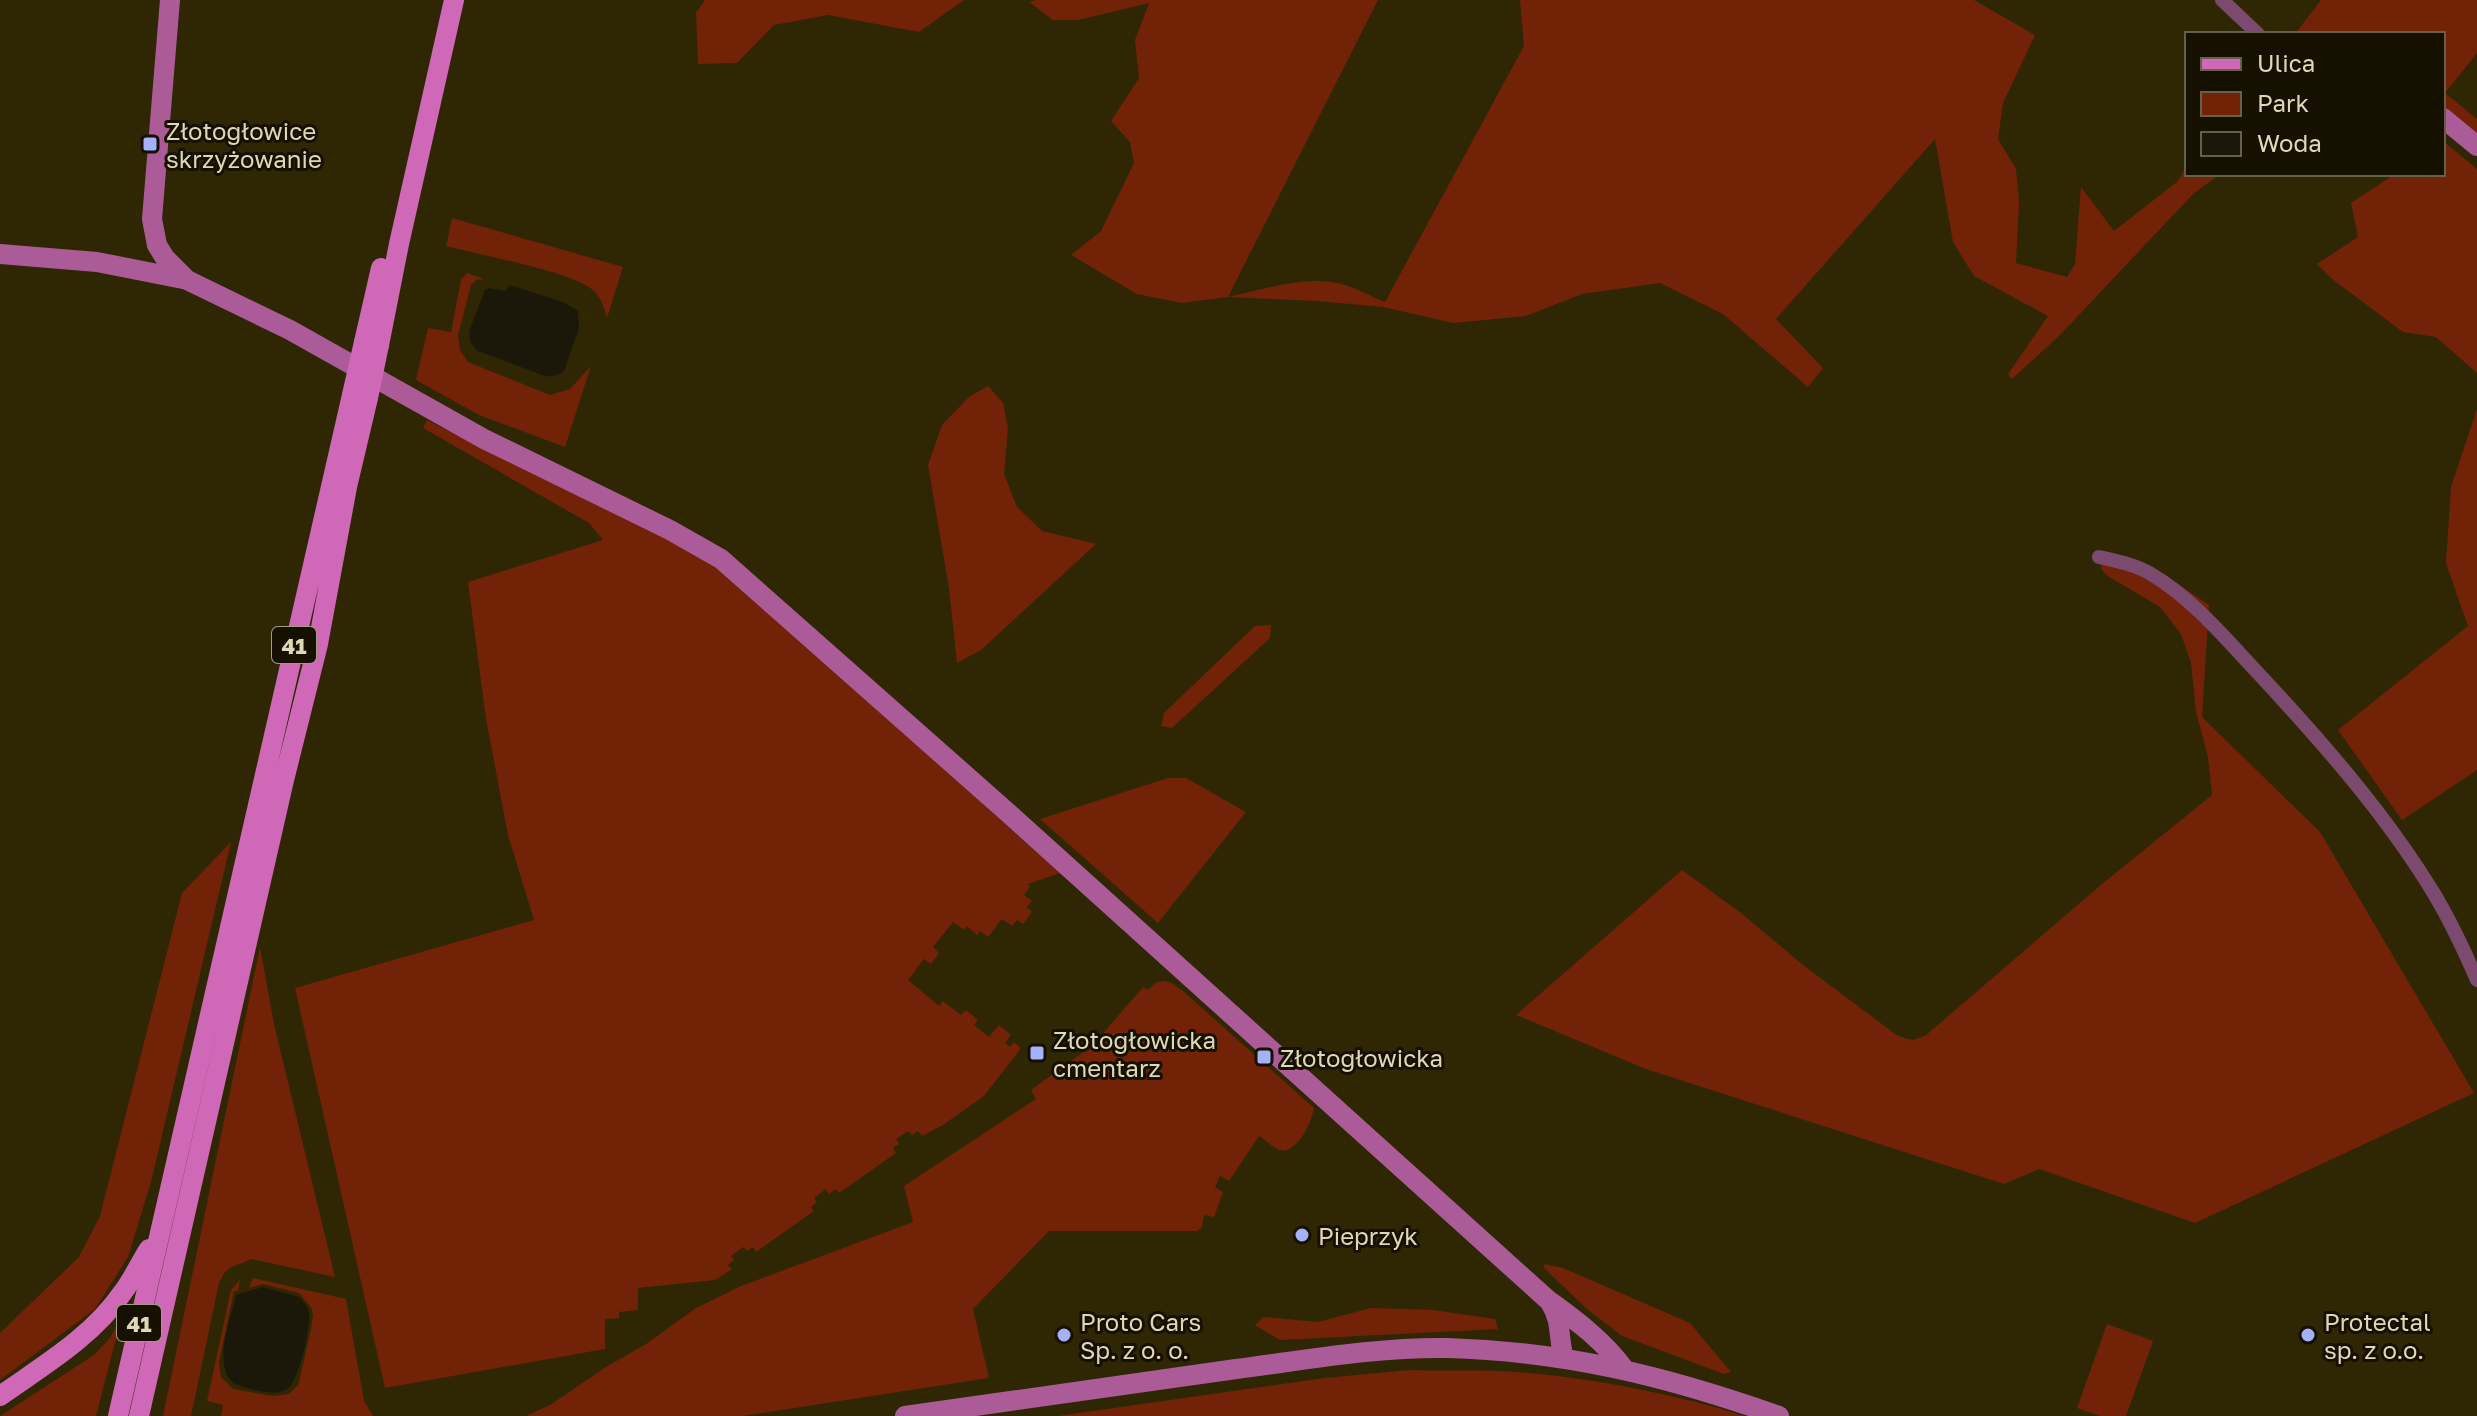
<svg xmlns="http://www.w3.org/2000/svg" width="2477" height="1416" viewBox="0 0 2477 1416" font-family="'Golos Text',sans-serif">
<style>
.green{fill:#722207}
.water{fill:#1b180a}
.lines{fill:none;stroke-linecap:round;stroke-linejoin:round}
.street{stroke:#7c4a6f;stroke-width:14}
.secondary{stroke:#ab5c98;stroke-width:20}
.primary{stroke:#cf68b7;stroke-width:20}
.primary-bridge{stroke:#cf68b7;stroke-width:20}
.poi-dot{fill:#a6b1fc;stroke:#161000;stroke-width:3}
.labels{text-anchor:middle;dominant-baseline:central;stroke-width:6;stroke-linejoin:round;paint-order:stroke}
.shield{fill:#161000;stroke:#a39c80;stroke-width:2}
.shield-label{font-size:22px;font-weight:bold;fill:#dfd8b7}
.poi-label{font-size:24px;fill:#dfd8b7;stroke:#161000;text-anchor:start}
</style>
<rect width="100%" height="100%" fill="#2f2703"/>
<path class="green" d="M705 0H964L919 32 828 15 774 25 737 63 698 64 696 13Z
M1037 0H1378L1228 297C1266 289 1307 274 1345 285 1359 289 1372 297 1385 302L1524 46 1520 0H1974L2035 35 2003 103 1998 139 2016 169 2019 201 2016 263 2067 277 2075 264 2081 187 2114 231 2178 181 2187 165V174H2221L2194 193 2060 335 2012 379 2008 374 2048 316 1974 276 1953 242 1935 139 1776 319 1823 368 1808 387 1723 314 1660 283 1582 294 1526 316 1453 323 1383 307 1317 301 1227 297 1182 303 1137 294 1071 255 1101 231 1134 163 1130 142 1111 121 1139 78 1135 40 1149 3 1078 20H1053L1029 2Z
M2321 0H2477V53L2445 93 2477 119V134L2443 106V34H2295Z
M2443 141 2477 169V373L2436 337 2403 332 2332 279 2317 264 2358 237 2351 203 2395 174H2443Z
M452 218 623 267 607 318C604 308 601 297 593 290 570 271 479 255 446 246Z
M467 273 484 279 476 280 471 285 458 335 460 350 468 362 550 395 570 389 591 366 565 447 479 415 416 380 428 328 451 332 461 280Z
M988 386 1003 403 1008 428 1004 474 1017 507 1042 531 1096 544 981 650 957 663 949 588 928 465 942 425 969 397Z
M2477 409V770L2402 820 2338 730 2468 626 2446 563 2451 487Z
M427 420 578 495 674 540 728 575 1060 873 1028 884 1030 887 1024 895 1032 901 1027 907 1032 912 1023 924 1017 920 1012 926 1002 919 988 937 980 931 977 935 967 926 964 930 953 922 933 947 939 953 931 964 924 959 908 980 939 1006 943 1001 961 1015 966 1010 978 1020 974 1025 989 1037 999 1025 1011 1035 1005 1043 1010 1047 1014 1042 1021 1048 984 1096 943 1125 922 1136 918 1131 912 1135 908 1131 896 1139 899 1144 893 1148 896 1153 839 1193 836 1189 829 1194 826 1189 814 1198 817 1202 811 1207 814 1211 756 1252 753 1247 747 1251 743 1247 731 1256 734 1260 728 1265 732 1269 715 1280 638 1288V1310L619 1312V1318L605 1319V1349L385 1388 295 988 534 920 508 835 486 719 468 582 603 540 589 523 423 428Z
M2102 562 2148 577 2167 591 2178 584 2209 605 2202 717 2320 832 2474 1093 2195 1223 2039 1169 2004 1184 1646 1069 1516 1015 1682 870 1741 913 1803 965 1898 1036 1913 1040 1925 1036 2102 884 2212 795 2208 757 2196 712 2191 663 2181 634 2160 607 2106 575 2101 568Z
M1271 625 1270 638 1172 728 1161 726 1164 713 1255 626Z
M1168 778H1186L1246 812 1158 923 1040 819Z
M231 842 151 1182 128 1257 95 1309 0 1380V1333L79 1257 100 1216 182 893Z
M260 947 274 1024 335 1277 252 1259 232 1267 225 1272 219 1283 191 1416H163Z
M1163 981 1172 983 1183 991 1314 1108C1312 1121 1297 1155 1280 1150 1273 1148 1266 1140 1259 1136L1229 1181 1220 1176 1215 1187 1223 1192 1214 1217 1204 1215 1202 1227 1197 1231H1049L973 1309 989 1378 743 1416H526L550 1405 606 1367 646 1344 696 1308 741 1286 913 1222 904 1186 1036 1099 1031 1090 1093 1045 1143 987 1148 990 1155 983Z
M1545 1264 1563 1268 1690 1323 1731 1372 1724 1374 1622 1336 1587 1309 1543 1267Z
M253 1278 346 1299 364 1401 373 1416H221L223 1405 207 1401 231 1290 240 1280 238 1291H234L219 1362 221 1377 233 1389 273 1396 289 1394 298 1385 302 1369 311 1329 313 1316 311 1307 299 1293 263 1284 249 1288Z
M1371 1308 1433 1310 1495 1319 1498 1329 1280 1340 1255 1325 1264 1317 1318 1322Z
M122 1315 96 1416H0L94 1355 110 1338Z
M2107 1324 2153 1341 2126 1416H2100L2077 1408Z
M1409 1370C1440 1371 1471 1370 1502 1371 1584 1376 1666 1392 1745 1416H1058L1325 1378Z"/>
<path class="water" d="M510 285 563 302 578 311 579 328 564 371C557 376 551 378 542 375L478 351C471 345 468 339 470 329L485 290 489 288 505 291Z
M263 1287 299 1297C303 1301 307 1305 309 1312 311 1326 299 1382 287 1389 273 1398 247 1388 233 1383 212 1364 231 1319 236 1295Z"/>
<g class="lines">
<path class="street" d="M2222 0 2258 34
M2099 557C2117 561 2136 565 2151 574 2193 599 2225 638 2258 673 2322 742 2384 812 2433 892 2450 920 2464 950 2477 980"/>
<path class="secondary" d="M170 0 152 219 157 245 165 258 187 280 290 330 484 439 670 530 721 559 1006 811 1548 1300C1576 1320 1605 1342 1625 1370
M2443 118 2477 146
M0 254 97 262 183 279
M1551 1304C1562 1321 1558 1339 1564 1358
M905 1416C1016 1400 1126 1384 1236 1369 1306 1360 1377 1347 1447 1348 1565 1351 1669 1377 1779 1416"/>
<path class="primary" d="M364 342 381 268
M379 345 399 244 454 0
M0 1396C44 1365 92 1337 123 1292 133 1279 140 1263 149 1249
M118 1416 352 395
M139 1416 284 780 318 644 347 487 368 398"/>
<path class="primary-bridge" d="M352 395 364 342
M368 398 379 345"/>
</g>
<g class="poi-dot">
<rect x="142" y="136" width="16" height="16" rx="4"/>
<rect x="1029" y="1045" width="16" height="16" rx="4"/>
<rect x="1256" y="1049" width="16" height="16" rx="4"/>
<circle cx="1302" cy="1235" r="8"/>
<circle cx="1064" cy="1335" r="8"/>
<circle cx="2308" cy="1335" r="8"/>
</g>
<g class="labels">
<g class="shield">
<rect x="272" y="627" width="44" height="36" rx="6"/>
<rect x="117" y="1305" width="44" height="36" rx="6"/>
</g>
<g class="shield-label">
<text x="294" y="645">41</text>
<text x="139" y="1323">41</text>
</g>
<g class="poi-label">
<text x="166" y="130">Złotogłowice<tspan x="166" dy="28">skrzyżowanie</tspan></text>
<text x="1053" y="1039">Złotogłowicka<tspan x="1053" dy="28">cmentarz</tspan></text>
<text x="1280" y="1057">Złotogłowicka</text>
<text x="1318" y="1235">Pieprzyk</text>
<text x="1080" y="1321">Proto Cars<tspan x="1080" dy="28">Sp. z o. o.</tspan></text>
<text x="2324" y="1321">Protectal<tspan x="2324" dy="28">sp. z o.o.</tspan></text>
</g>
</g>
<rect x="2185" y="32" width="260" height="144" fill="#161000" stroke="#666049" stroke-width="2"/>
<rect x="2201" y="58" width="40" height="12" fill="#cf68b7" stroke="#666049" stroke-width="2"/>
<text x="2257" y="72" font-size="24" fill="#dfd8b7">Ulica</text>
<rect x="2201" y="92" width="40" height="24" fill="#722207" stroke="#666049" stroke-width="2"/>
<text x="2257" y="112" font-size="24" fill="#dfd8b7">Park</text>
<rect x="2201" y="132" width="40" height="24" fill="#1b180a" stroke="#666049" stroke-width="2"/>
<text x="2257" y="152" font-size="24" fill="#dfd8b7">Woda</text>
</svg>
